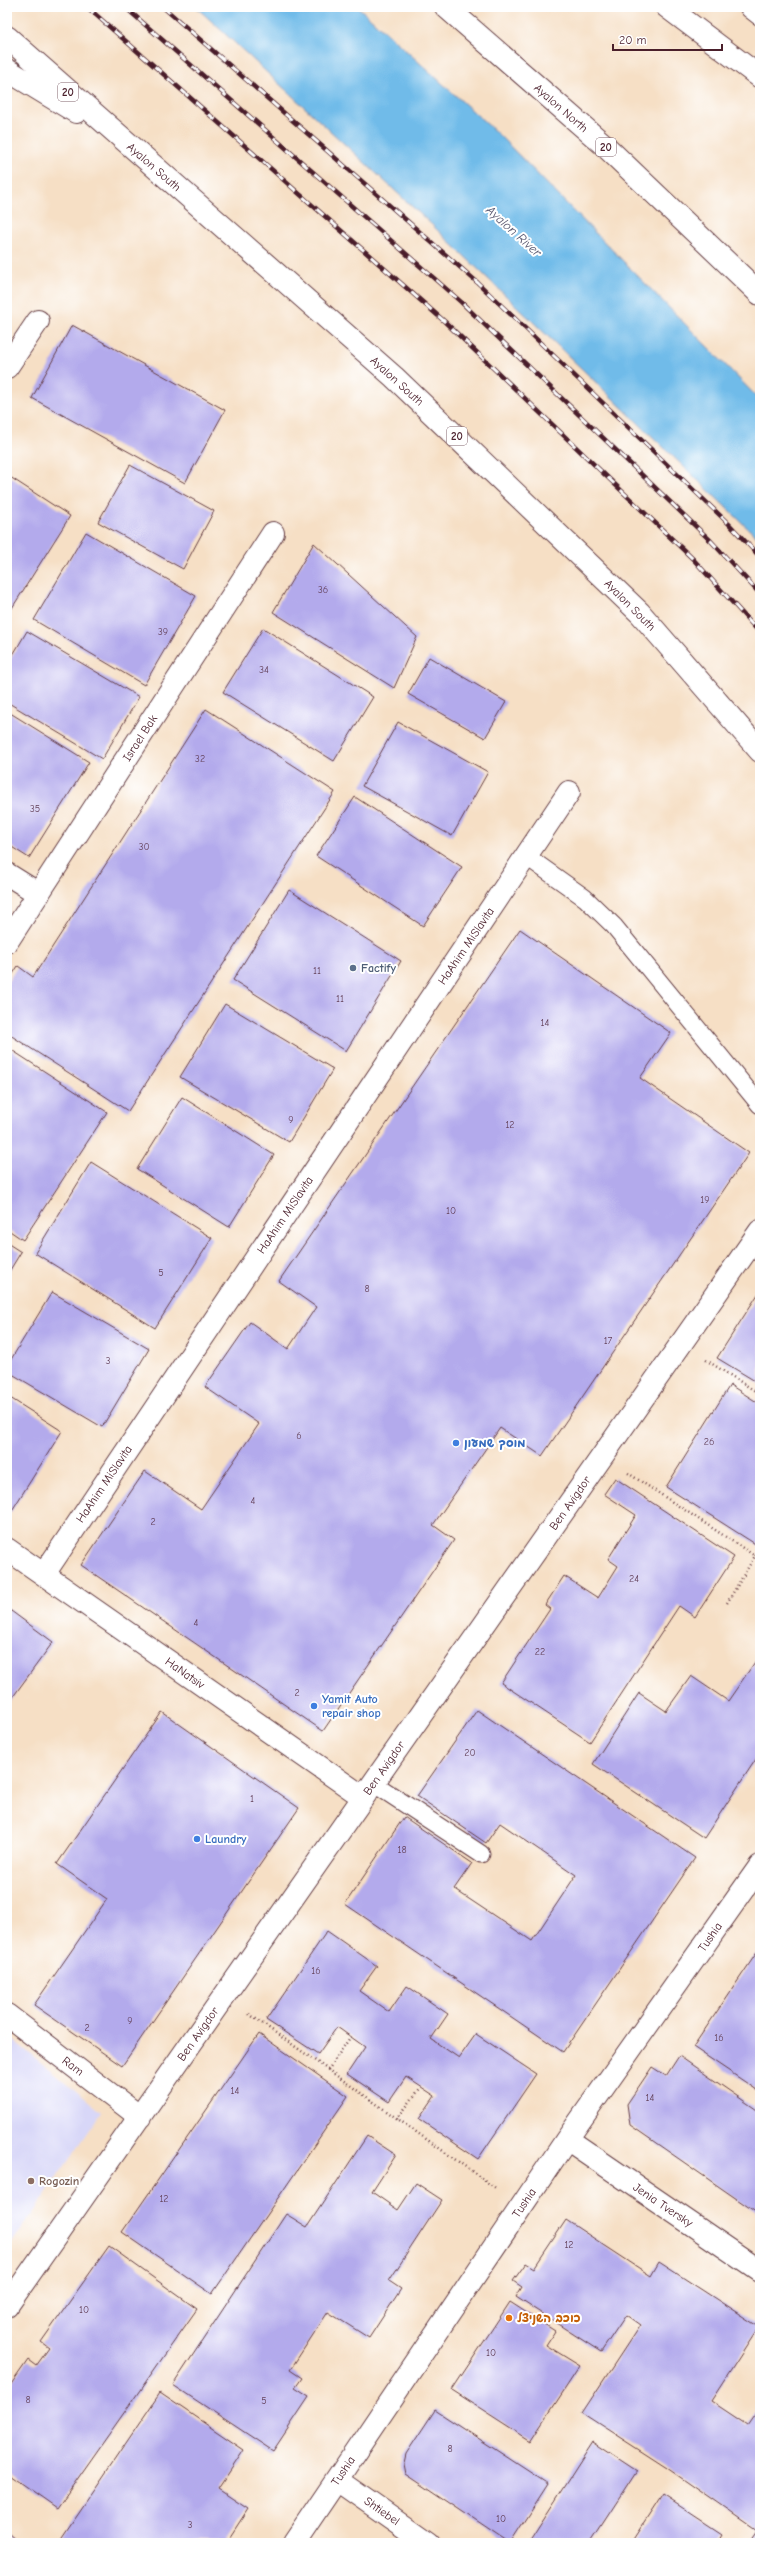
<svg xmlns="http://www.w3.org/2000/svg" width="767" height="2550" viewBox="0 0 767 2550" font-family="'Comic Neue','Playpen Sans Hebrew',sans-serif">
<style>
.built{fill:#d8d7f8}
.water{fill:#70bbe9;stroke:#5d6d8a}
.building{fill:#b3aaec}
.lines{fill:none;stroke-linecap:round;stroke-linejoin:round}
.service-casing{stroke:#643c42;stroke-width:19}
.minor-casing{stroke:#643c42;stroke-width:24}
.tertiary-casing{stroke:#643c42;stroke-width:24}
.motorway-casing{stroke:#643c42;stroke-width:24}
.path{stroke:#643c42;stroke-width:2.5;stroke-dasharray:1 3;stroke-linecap:butt}
.service{stroke:#fff;stroke-width:17}
.minor{stroke:#fff;stroke-width:22}
.tertiary{stroke:#fff;stroke-width:22}
.motorway{stroke:#fff;stroke-width:22}
.rail-casing{stroke:#4a1f2b;stroke-width:4.5}
.rail{stroke:#fff;stroke-width:3;stroke-dasharray:9;stroke-linecap:butt}
.service-dot{fill:#5c6f8a;stroke:#fff;stroke-width:1.5}
.shop-dot{fill:#3f7fe0;stroke:#fff;stroke-width:1.5}
.education-dot{fill:#8d6e63;stroke:#fff;stroke-width:1.5}
.food-dot{fill:#e8710a;stroke:#fff;stroke-width:1.5}
.labels{text-anchor:middle;dominant-baseline:central;stroke-width:4;stroke-linejoin:round;paint-order:stroke}
.number-label{font-size:10px;fill:#64425b}
.shield{fill:#fff;stroke:#80626b;stroke-width:1}
.shield-label{font-size:11px;font-weight:bold;fill:#4a1f2b}
.street-label{font-size:12px;fill:#4a1f2b;stroke:#fff}
.service-label{font-size:12px;font-weight:bold;fill:#4e5e75;stroke:#fff;text-anchor:start}
.shop-label{font-size:12px;font-weight:bold;fill:#366cbe;stroke:#fff;text-anchor:start}
.education-label{font-size:12px;font-weight:bold;fill:#785e54;stroke:#fff;text-anchor:start}
.food-label{font-size:12px;font-weight:bold;fill:#c56008;stroke:#fff;text-anchor:start}
.water-label{font-size:13px;font-style:italic;fill:#57566e;stroke:#fff}
</style>
<rect width="100%" height="100%" fill="#fff"/>
<filter id="ink" filterUnits="userSpaceOnUse"><feTurbulence type="fractalNoise" baseFrequency=".025" numOctaves="2"/><feDisplacementMap in="SourceGraphic" scale="8" xChannelSelector="R" yChannelSelector="G"/><feConvolveMatrix kernelMatrix="1 2 1 2 8 2 1 2 1" color-interpolation-filters="sRGB"/></filter>
<filter id="wash" filterUnits="userSpaceOnUse"><feTurbulence type="fractalNoise" baseFrequency=".012" numOctaves="4" result="noise"/><feDisplacementMap in="SourceGraphic" scale="16" xChannelSelector="R" yChannelSelector="G"/><feGaussianBlur stdDeviation="0.9" result="paint"/><feColorMatrix in="noise" values="0 0 0 0 0 0 0 0 0 0 0 0 0 0 0 0 0 1.4 0 .05"/><feComposite in="paint" operator="in"/></filter>
<g filter="url(#wash)">
<rect width="100%" height="100%" fill="#f6dfc5"/>
<path class="built" d="M7 2035 102 2112 7 2250Z"/>
<path class="water" d="M196 7H358L497 133 760 400V540L431 224Z"/>
<g id="blocks">
<path class="building" d="M72 325 225 410 185 483 32 398Z
M130 465 214 511 183 569 98 522Z
M7 475 70 516 7 616Z
M86 532 196 596 144 685 34 620Z
M314 543 417 637 394 688 273 612Z
M263 628 373 697 334 761 223 692Z
M27 631 139 697 102 759 7 702V665Z
M429 657 506 702 485 738 408 694Z
M206 709 335 792 128 1111 7 1033V983L18 966 33 977Z
M7 711 89 762 29 858 7 844Z
M398 722 488 772 452 836 362 786Z
M355 797 462 867 423 926 316 856Z
M289 890 401 961 346 1051 233 980Z
M520 929 671 1033 640 1078 749 1153 542 1456 500 1428 433 1525 454 1540 323 1731 81 1565 145 1471 201 1509 259 1424 205 1387 250 1322 288 1349 316 1307 279 1281Z
M225 1004 333 1069 289 1142 180 1077Z
M7 1047 107 1112 23 1240 7 1229Z
M182 1097 274 1155 229 1227 137 1169Z
M91 1162 212 1238 155 1328 35 1253Z
M7 1243 21 1252 7 1275Z
M760 1291V1384L717 1358Z
M52 1292 149 1349 102 1427 7 1371V1366Z
M730 1385 760 1404V1547L666 1487Z
M7 1396 62 1431 11 1512 7 1509Z
M615 1478 734 1557 695 1617 679 1606 590 1742 501 1683 550 1609 545 1605 564 1576 598 1598 618 1566 608 1559 636 1515 604 1494Z
M7 1608 53 1642 7 1705Z
M755 1662 760 1665V1753L704 1838 593 1764 639 1693 666 1711 691 1676 728 1701Z
M477 1710 695 1858 563 2052 345 1904 404 1817 472 1863 454 1889 532 1941 576 1875 500 1823 486 1843 417 1796Z
M162 1712 299 1808 122 2066 34 2005 107 1899 57 1864Z
M327 1931 377 1966 359 1991 389 2012 407 1986 448 2014 431 2039 459 2058 476 2034 536 2074 478 2159 419 2119 435 2096 406 2077 389 2102 347 2074 365 2047 337 2027 318 2054 266 2020Z
M760 1948V2092L693 2047Z
M259 2034 348 2096 212 2294 122 2232Z
M679 2056 760 2112V2215L630 2125 627 2104 652 2067 666 2076Z
M367 2136 396 2155 372 2192 398 2210 416 2183 442 2200 389 2281 401 2289 369 2338 328 2312 290 2370 302 2378 295 2388 309 2397 273 2451 173 2385 286 2214 307 2227Z
M566 2220 651 2276 659 2262 759 2327 711 2401 747 2425 760 2406V2543H747L756 2530 667 2468 582 2413 640 2325 626 2315 601 2352 516 2297 522 2287 513 2281 526 2263 534 2268Z
M109 2246 197 2309 57 2508 7 2473V2390L28 2360 36 2366 49 2348 41 2342Z
M510 2302 555 2331 546 2345 580 2366 531 2441 452 2390Z
M160 2393 244 2450 218 2489 248 2509 226 2543H64L60 2540Z
M435 2410 548 2484 510 2543 406 2473 404 2463 406 2454Z
M593 2442 637 2471 590 2543H528Z
M663 2494 722 2533 716 2543H631Z
M7 2532 19 2543H7Z"/>
</g>
</g>
<g filter="url(#ink)">
<use href="#blocks" fill-opacity="0" stroke="#643c42" stroke-width="1"/>
<g class="lines">
<defs>
<path id="service" d="M526 856 585 898 614 926 760 1105
M373 1783 481 1854"/>
<path id="minor" d="M7 367 38 321
M7 874 39 894
M7 942 273 533
M7 1549 363 1797
M44 1574 569 792
M7 2015 140 2117
M567 2139 760 2271
M7 2306 760 1231
M337 2480 427 2543
M294 2543 567 2139 760 1866"/>
<path id="tertiary" d="M667 7 760 77
M751 7 760 14"/>
<path id="motorway" d="M446 7 603 144 760 294
M7 37 394 377 640 613 760 751
M7 70 76 112"/>
</defs>
<use href="#service" class="service-casing"/>
<use href="#minor" class="minor-casing"/>
<use href="#tertiary" class="tertiary-casing"/>
<use href="#motorway" class="motorway-casing"/>
<path class="path" d="M706 1360 760 1394
M628 1473 755 1556 760 1547
M727 1603 755 1556
M249 2014 497 2189
M328 2070 351 2036
M397 2119 421 2087"/>
<use href="#service" class="service"/>
<use href="#minor" class="minor"/>
<use href="#tertiary" class="tertiary"/>
<use href="#motorway" class="motorway"/>
<defs>
<path id="rail" d="M87 7 444 321 693 559 760 633
M125 7 461 302 711 541 760 594
M163 7 478 283 729 524 760 557"/>
</defs>
<use href="#rail" class="rail-casing"/>
<use href="#rail" class="rail"/>
</g>
</g>
<circle class="service-dot" cx="353" cy="968" r="4"/>
<g class="shop-dot">
<circle cx="456" cy="1443" r="4"/>
<circle cx="314" cy="1706" r="4"/>
<circle cx="197" cy="1839" r="4"/>
</g>
<circle class="education-dot" cx="31" cy="2181" r="4"/>
<circle class="food-dot" cx="509" cy="2318" r="4"/>
<g class="labels">
<g class="number-label">
<text x="323" y="590">36</text>
<text x="163" y="632">39</text>
<text x="264" y="670">34</text>
<text x="200" y="759">32</text>
<text x="35" y="809">35</text>
<text x="144" y="847">30</text>
<text x="317" y="971">11</text>
<text x="340" y="999">11</text>
<text x="545" y="1023">14</text>
<text x="291" y="1120">9</text>
<text x="510" y="1125">12</text>
<text x="705" y="1200">19</text>
<text x="451" y="1211">10</text>
<text x="161" y="1273">5</text>
<text x="367" y="1289">8</text>
<text x="608" y="1341">17</text>
<text x="108" y="1361">3</text>
<text x="299" y="1436">6</text>
<text x="709" y="1442">26</text>
<text x="253" y="1501">4</text>
<text x="153" y="1522">2</text>
<text x="634" y="1579">24</text>
<text x="196" y="1623">4</text>
<text x="540" y="1652">22</text>
<text x="297" y="1693">2</text>
<text x="470" y="1753">20</text>
<text x="252" y="1799">1</text>
<text x="402" y="1850">18</text>
<text x="316" y="1971">16</text>
<text x="130" y="2021">9</text>
<text x="87" y="2028">2</text>
<text x="719" y="2038">16</text>
<text x="235" y="2091">14</text>
<text x="650" y="2098">14</text>
<text x="164" y="2199">12</text>
<text x="569" y="2245">12</text>
<text x="84" y="2310">10</text>
<text x="491" y="2353">10</text>
<text x="28" y="2400">8</text>
<text x="264" y="2401">5</text>
<text x="450" y="2449">8</text>
<text x="501" y="2519">10</text>
<text x="190" y="2525">3</text>
</g>
<g class="shield">
<rect x="58" y="83" width="20" height="18" rx="3"/>
<rect x="596" y="138" width="20" height="18" rx="3"/>
<rect x="447" y="427" width="20" height="18" rx="3"/>
</g>
<g class="shield-label">
<text x="68" y="92">20</text>
<text x="606" y="147">20</text>
<text x="457" y="436">20</text>
</g>
<g class="street-label">
<text transform="translate(561 108) rotate(41)">Ayalon North</text>
<text transform="translate(154 167) rotate(41)">Ayalon South</text>
<text transform="translate(397 381) rotate(42)">Ayalon South</text>
<text transform="translate(630 605) rotate(45)">Ayalon South</text>
<text transform="translate(140 738) rotate(-57)">Israel Bak</text>
<text transform="translate(466 946) rotate(-56)">HaAhim MiSlavita</text>
<text transform="translate(285 1215) rotate(-56)">HaAhim MiSlavita</text>
<text transform="translate(104 1484) rotate(-56)">HaAhim MiSlavita</text>
<text transform="translate(570 1503) rotate(-55)">Ben Avigdor</text>
<text transform="translate(185 1673) rotate(35)">HaNatsiv</text>
<text transform="translate(384 1768) rotate(-55)">Ben Avigdor</text>
<text transform="translate(710 1937) rotate(-55)">Tushia</text>
<text transform="translate(198 2034) rotate(-55)">Ben Avigdor</text>
<text transform="translate(73 2066) rotate(37)">Ram</text>
<text transform="translate(524 2203) rotate(-56)">Tushia</text>
<text transform="translate(663 2205) rotate(34)">Jenia Tversky</text>
<text transform="translate(343 2471) rotate(-56)">Tushia</text>
<text transform="translate(382 2511) rotate(35)">Shtiebel</text>
</g>
<g class="service-label">
<text x="361" y="968">Factify</text>
</g>
<g class="shop-label">
<text x="464" y="1443">מוסך שמעון</text>
<text x="322" y="1699">Yamit Auto<tspan x="322" dy="14">repair shop</tspan></text>
<text x="205" y="1839">Laundry</text>
</g>
<g class="education-label">
<text x="39" y="2181">Rogozin</text>
</g>
<g class="food-label">
<text x="517" y="2318">כוכב השניצל</text>
</g>
<g class="water-label">
<text transform="translate(514 231) rotate(42)">Ayalon River</text>
</g>
</g>
<rect width="767" height="2550" fill="none" stroke="#fff" stroke-width="24"/>
<path d="M613 44v6h109v-6" fill="none" stroke="#4a1f2b" stroke-width="2"/>
<text x="619" y="44" font-size="12" fill="#4a1f2b" stroke="#ffffff" stroke-width="3" paint-order="stroke">20 m</text>
</svg>
